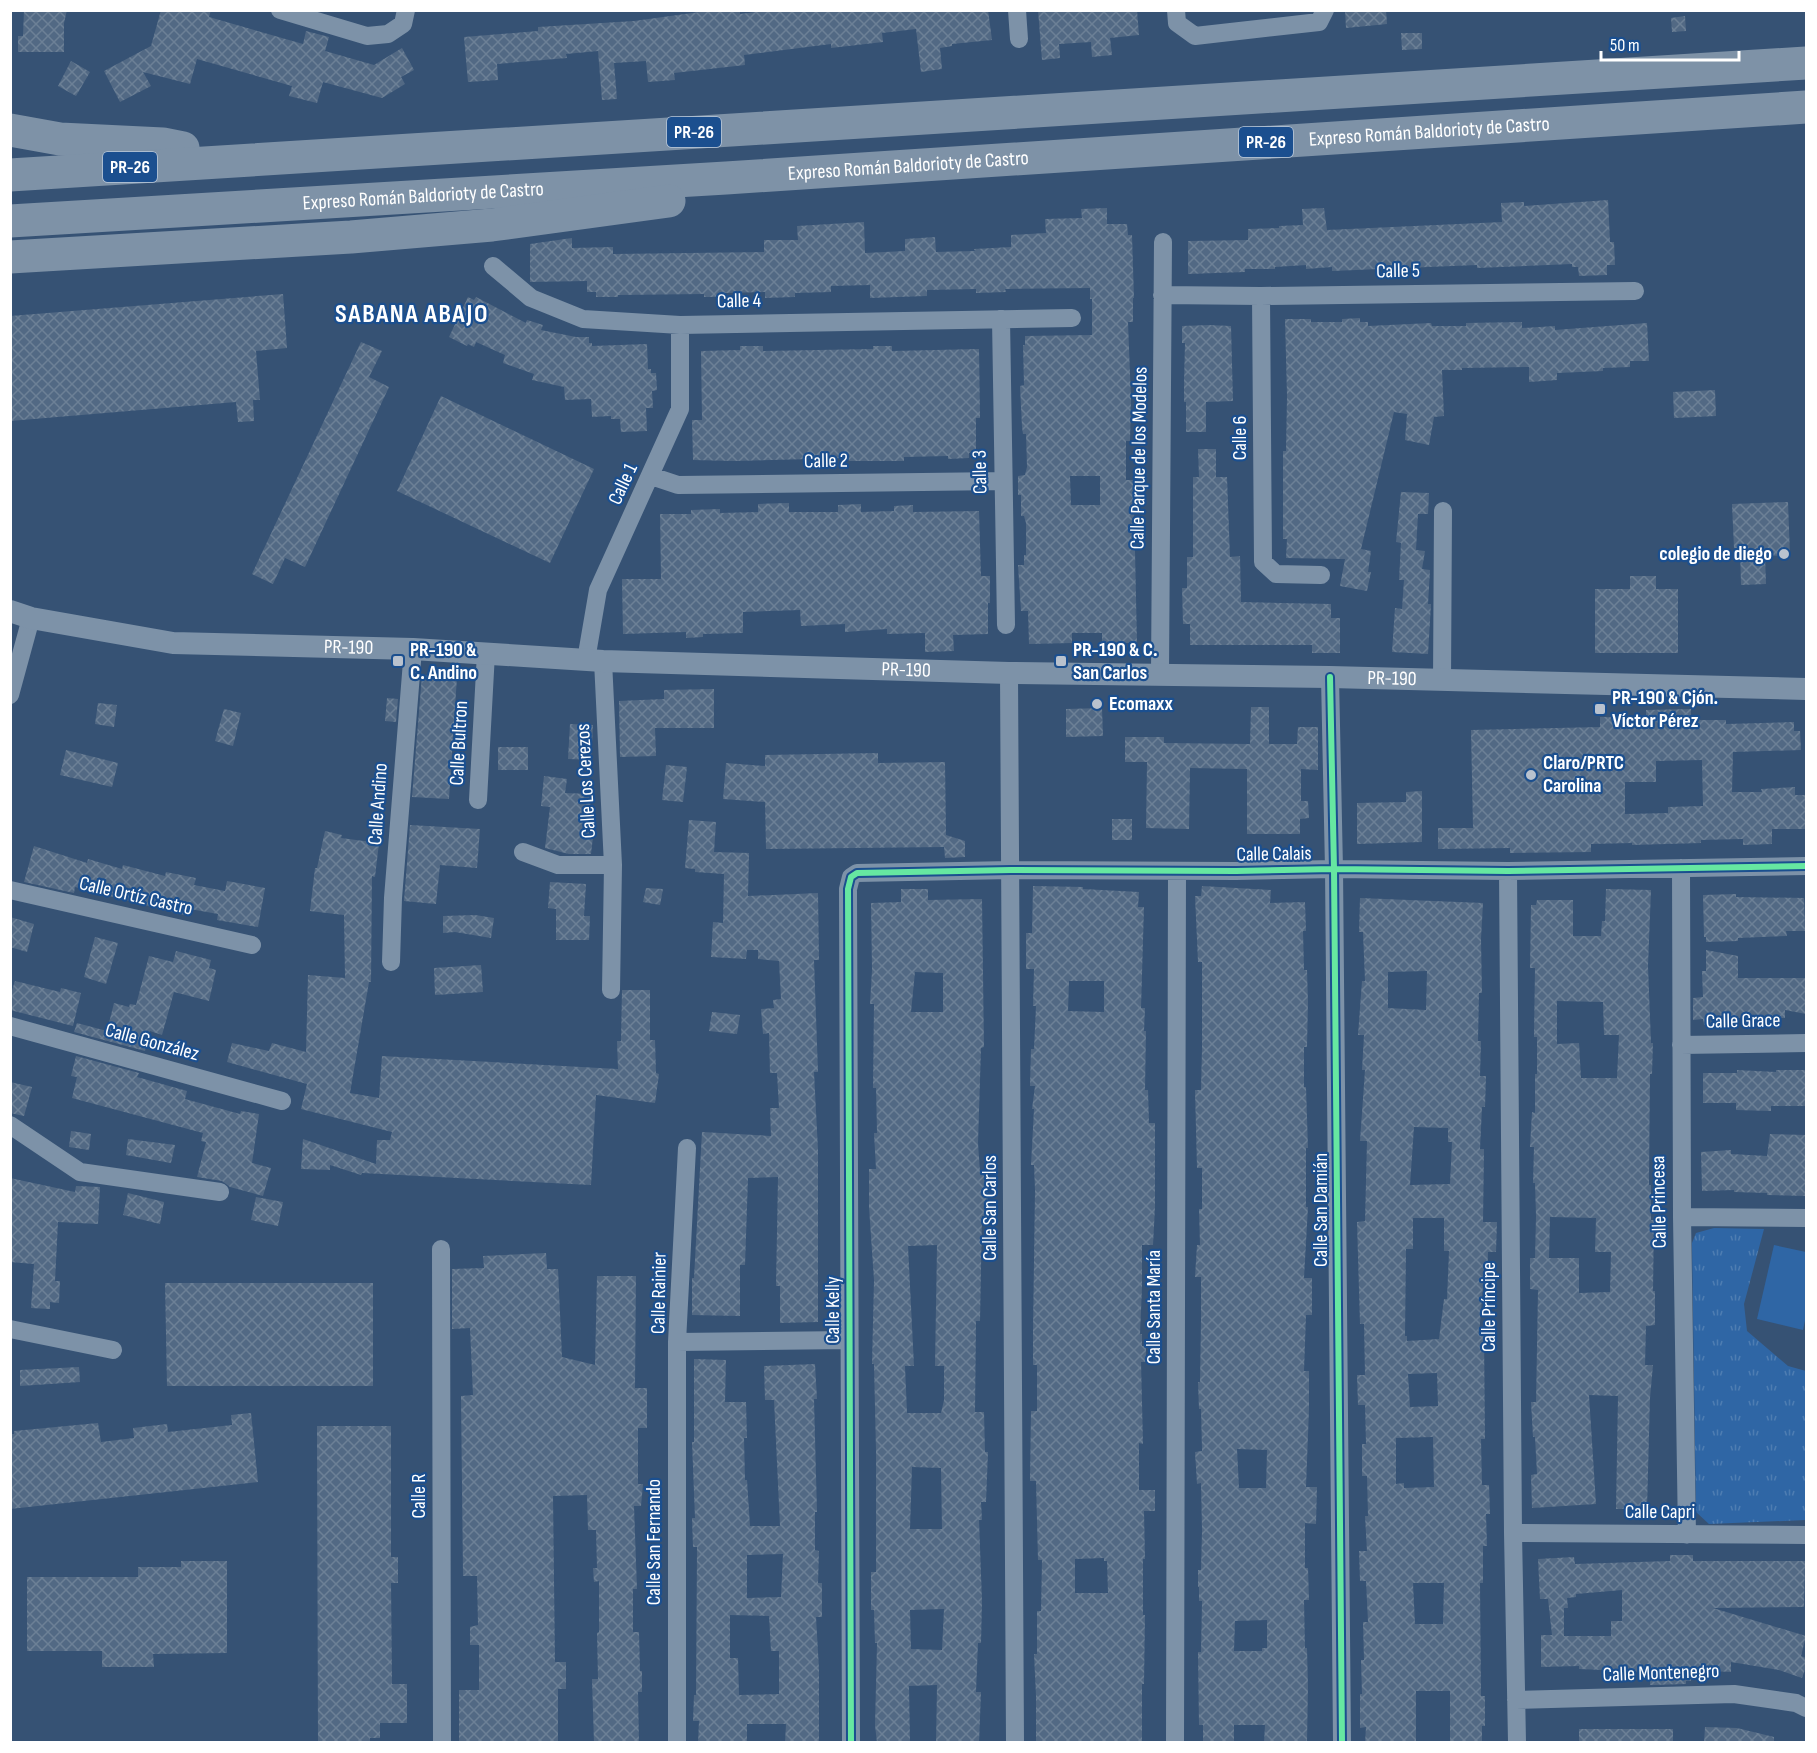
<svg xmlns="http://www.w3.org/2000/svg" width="1817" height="1753" viewBox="0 0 1817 1753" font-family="'Sofia Sans Condensed',sans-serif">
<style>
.green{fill:#2f66a5}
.park{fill:url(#park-tufts)}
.building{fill:url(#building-cross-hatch);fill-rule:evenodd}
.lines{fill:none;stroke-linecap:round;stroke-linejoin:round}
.minor{stroke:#7d92a8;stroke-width:18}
.tertiary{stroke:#7d92a8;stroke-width:22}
.motorway{stroke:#7e92a7;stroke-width:33}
.cycleway-casing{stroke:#1b4f8f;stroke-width:10}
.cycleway{stroke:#66e7a1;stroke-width:6}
.poi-dot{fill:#b9c2ce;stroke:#1b4f8f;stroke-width:2}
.labels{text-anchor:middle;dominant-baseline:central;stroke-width:4.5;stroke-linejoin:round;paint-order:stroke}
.shield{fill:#1b4f8f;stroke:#bbcadd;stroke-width:1.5}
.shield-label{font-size:18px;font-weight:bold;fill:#fff}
.street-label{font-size:20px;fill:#fff;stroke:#1b4f8f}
.poi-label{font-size:20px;font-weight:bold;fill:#fff;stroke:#1b4f8f;text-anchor:start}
.district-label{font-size:26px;font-weight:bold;letter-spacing:1.5px;fill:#fff;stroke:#1b4f8f}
</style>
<defs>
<pattern id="park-tufts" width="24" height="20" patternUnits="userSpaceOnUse" patternTransform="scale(1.5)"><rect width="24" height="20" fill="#2f66a5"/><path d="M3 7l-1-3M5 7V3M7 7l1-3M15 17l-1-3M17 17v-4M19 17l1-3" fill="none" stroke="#4e7db2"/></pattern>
<pattern id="building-cross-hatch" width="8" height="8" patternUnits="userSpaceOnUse" patternTransform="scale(1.5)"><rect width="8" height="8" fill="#526984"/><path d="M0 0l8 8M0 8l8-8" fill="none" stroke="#6c8096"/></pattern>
</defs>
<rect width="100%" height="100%" fill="#365274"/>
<path class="green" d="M1774 1245 1806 1252V1316L1803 1330 1757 1319Z"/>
<path class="park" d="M1714 1228 1764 1229 1744 1304 1747 1331 1788 1366 1806 1371V1520L1709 1524 1696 1512 1692 1243 1696 1233Z"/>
<path class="building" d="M24 10H67L64 23V52H18V36H23Z
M161 10H211L209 17 303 44 306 31 329 37 325 51 374 65 402 48 414 70 401 77 405 84 382 98 323 82 317 103 289 96 292 86 197 59 190 84 143 72 151 86 120 102 104 71 151 46Z
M714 10H740V14L771 10H853V12L870 10H988L992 40 952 44V46L940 48 942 69 921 72 916 29 882 33 883 42 831 48V44L744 55 745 65 674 73 675 80 648 82 646 61 614 63 617 99 602 100 598 51 566 54 567 58 497 64 498 80 468 82 464 37 538 31V27L634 21Z
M1038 10H1137L1139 35 1110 38 1112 55 1092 57 1091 42 1059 44 1060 58 1042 60Z
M1345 10H1386L1387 24 1346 28Z
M1685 16 1686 31 1672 32 1671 18Z
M1401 33H1422V49L1402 50Z
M71 61 90 72 76 96 58 86Z
M1608 200 1610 242H1614L1615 265H1607V275L1579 276 1578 267H1572V264L1477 268V265L1332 271V267L1306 269V265L1275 267V269H1245V272L1188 274V241L1248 240V229L1279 228V226L1303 225 1302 209 1324 208 1327 230 1502 222 1501 203 1524 202V206Z
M1107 208V224H1127L1128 235H1132L1134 298H1133V322H1128L1131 401 1130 441H1126V480H1138V506H1134L1137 643H1102V633H1072V643L1029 644 1028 611H1021L1018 565H1024V555H1026V523L1024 516H1021V495H1018V476L1025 475 1027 467 1026 434H1023L1022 427 1020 386 1024 385 1023 345H1025V336L1092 335V299H1090V288L1005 289 1006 292 976 293V289L927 290V296L870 298V285L831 286V292L795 293V297L765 298V292L725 293V297H704V294L618 295V297H596V292H587V281L530 282V244L572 238V248L613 247V254L764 252V240H798L797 226 864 222 865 253 905 251V239L935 237 936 252 975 251 974 249 1011 247V235L1046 233 1045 219 1082 218 1081 209ZM1070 476H1100V505H1071Z
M283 294 287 348 256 351 260 400H253L254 421 238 422 236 402 10 421V316Z
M468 297 474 300 476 297 526 323 527 320 543 325 541 330 576 337H589V343H592V346L647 344 648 369H651V373H656L657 390 652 391 653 408H646L647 431 621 432 620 419H611V416L592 417 591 399 565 400 564 387 532 380 534 374 503 363 505 355 476 342 474 347 468 344 467 346 449 337Z
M1360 318V322H1368V326L1431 323 1432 326H1466V323L1522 322V328L1555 326V330L1647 323 1649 361H1630V367L1603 368V371L1557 373V380L1529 382V367L1462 368V370H1442L1444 416 1434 417 1429 445 1405 440 1407 414 1394 412 1361 549 1371 551 1368 572H1371L1367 591 1340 586 1345 559 1286 558 1287 539H1283V451H1286L1287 396 1285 319H1311V322H1342V319Z
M1209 325 1231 326 1233 401 1206 402V432H1186V402H1184V383L1185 343H1182V326Z
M361 342 382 351 369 377 389 387 305 567 285 558 273 584 252 574Z
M740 346H763V351L873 349V346H892V351L979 349 980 418H976V452L969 453V458L948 459V456L904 457V461H849L848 458 734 461 693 460 692 420H702L701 351 740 350Z
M1715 390 1716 416 1674 418 1673 392Z
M441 396 594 469 550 563 397 491Z
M1198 449H1216V477H1227L1230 557 1240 556 1241 602 1331 604V618H1340V653H1312V645H1190V624H1183L1182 588H1187V557H1193V477H1199Z
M1401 492 1429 493 1428 514H1418L1416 550 1425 551 1422 569 1430 570 1428 604H1431L1428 654 1392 652 1395 608 1402 609 1404 580H1399L1401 543 1396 542Z
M1788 502 1790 555 1765 556 1766 584 1741 585 1740 548H1734L1732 504Z
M789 503V512H838V505L861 504V512L894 511V506L913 505V512L979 511 981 576H990V603H988V634L953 635 954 651 925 652V633L887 634V629L845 632V624L801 626 800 610 743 612V633L703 634V637L686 638V632L623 634 622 579H661L660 514H691V510L720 509V513L758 512V504Z
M1630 576H1656V589H1678V653H1595V589H1630Z
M422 675 457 677 449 799 412 797Z
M714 689V728H655L656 756 620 757 619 701 664 699V690Z
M387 698 398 699 396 722 385 721Z
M98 703 117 705 114 727 95 724Z
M1251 707H1269V744H1297L1298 727H1318V770L1301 769V801H1308L1309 818 1300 819V834H1247V769L1190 768 1189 829 1146 828 1147 762H1125V737H1164V743L1250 744Z
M1102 708 1103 736 1066 737V709Z
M224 709 241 713 233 746 215 741Z
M1691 709V718H1700V720H1726V724L1794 722V731H1800L1801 750 1733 752 1732 792H1762L1761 789 1795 787V795H1806V829H1772V844L1743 845V839L1701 840V843L1632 845V843L1591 844V852L1510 853V848L1438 849V828H1473L1471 730 1600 727V717H1617V720L1646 719V710ZM1702 760 1703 806 1668 807V813L1625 814V782H1656V761Z
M570 724 593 725 591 760 568 759Z
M498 747H528V770H498Z
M66 750 118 763 112 787 60 775Z
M878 753V763L945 762 946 835 965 841V857L945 858 944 847 766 849 765 802 723 799 726 763 765 766V755Z
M666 765 687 767 683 802 662 800Z
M544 776 567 779 565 793 591 794 589 837H593L591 854H569L545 848 550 807 541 806Z
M1422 791V842L1357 844V803L1406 802V792Z
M1112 819H1132V840H1112Z
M689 820 716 822 714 852 749 853 748 896 818 893 819 960H814L818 1072H814L818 1150V1322L780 1323V1286H776L778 1177 748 1178 745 1265H740V1316L692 1315V1278H694L702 1132 771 1136 770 1108H779L777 1073H770L769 1033 763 1034 761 1009 774 1008 773 1000 781 999 779 961 758 959V950H747L746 959 711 957 713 922 723 923 724 874 695 872V869L685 868Z
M410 825 480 829 477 868 440 865 436 904 404 901Z
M325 831 342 835 341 838 379 843 375 877 372 876 371 982H369L350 1093 379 1098 382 1056 618 1069 617 1041H621L622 990H650V1040H655L656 1073 659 1074 655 1103 596 1095 591 1185 362 1173 361 1175 330 1165V1170L301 1169 303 1139 376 1164 377 1140H390L392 1132 301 1109 307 1084 227 1062 232 1043 269 1051 272 1043 306 1052 308 975 345 978 344 915 310 911 315 868H317Z
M34 846 87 863 88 859 122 869 123 865 165 876 166 872 196 878 194 885 225 891 227 881 265 888 258 927 217 920 218 914 190 909 188 915 179 914 75 887 74 893 24 882Z
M550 882 586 884 584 916H590L589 940H556V909L548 908Z
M1033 886 1083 887V889L1139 892 1138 907H1144L1141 1008H1145L1144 1031H1146L1145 1090H1148L1149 1123H1155V1207L1153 1245H1142V1287L1140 1334H1142V1346H1146V1362H1141L1143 1444 1139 1443V1490H1155V1511H1144L1145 1559H1143V1615H1145L1144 1684H1142V1743H1036V1696L1034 1654H1037V1611H1041L1042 1560H1038L1036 1481H1030L1031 1411H1037V1365H1033V1331L1035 1190 1034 1165H1031L1034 1109H1032L1035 1086H1030L1031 1049H1034L1036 1006H1033L1034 969H1026V933H1032ZM1069 981H1104V1012L1068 1011ZM1104 1558V1561H1107L1108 1593H1075V1559Z
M1202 886 1271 890 1270 903 1305 902 1306 931H1303L1304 970H1307L1308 1002 1307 1047H1304V1087H1306L1308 1148H1306V1207H1308L1304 1278H1312V1315H1306L1304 1371H1309V1409L1306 1487H1317L1316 1524 1305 1523V1568H1308L1309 1600H1304L1305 1648H1307L1308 1687 1307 1743H1264L1265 1725H1234V1743H1203V1725H1199L1198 1652H1201L1202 1601H1199V1587H1198V1570H1201L1202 1531 1201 1483 1197 1484 1195 1452 1202 1451 1201 1409H1199L1198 1382H1200L1201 1320V1277H1195L1197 1245H1200L1199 1209H1202V1168H1197L1195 1090H1201L1202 1048V962H1198L1195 896H1201ZM1237 1449 1267 1450 1266 1488H1239ZM1267 1620V1648H1262V1651H1234L1235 1621Z
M646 888 663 889 660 905 643 902Z
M901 889H928V900L982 899 984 1047 981 1048 978 1143 980 1172H988V1216H982L980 1321H976L975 1412H984L985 1452H988L986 1502H981L982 1520H979L982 1601 981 1643H978L976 1692H981L979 1743H936L937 1685 909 1686 910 1743H877L875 1725 877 1643H875L874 1610H871V1572H876V1451L874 1364H872L874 1280 869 1207V1169H876L874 1133H877L876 1088H873L874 1004H870L872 970 871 903 901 902ZM915 972 943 973V1012H911ZM937 1245 935 1366H944V1400L941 1413H907L905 1366H914L908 1246ZM912 1467 941 1468 942 1529H910ZM944 1609 942 1650 911 1649 910 1610Z
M1606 889 1651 890 1648 966 1651 1043H1653L1652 1074H1650L1649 1179V1185H1651V1220H1654L1653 1291H1655V1325L1646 1326 1645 1365H1653L1650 1398 1647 1509H1616L1618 1396 1589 1395 1596 1504 1532 1508 1531 1475 1537 1474 1535 1437H1533L1531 1402H1536L1538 1290 1530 1289V1258H1535L1536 1216 1535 1183H1533L1534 1147H1530L1532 1112 1535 1113V1074H1537V1037H1534L1535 968H1530L1531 905H1536L1537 900H1573V936H1601L1602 921H1605ZM1557 1001 1603 1002 1604 1035H1619L1617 1078H1581L1579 1043 1557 1044ZM1550 1217 1596 1218 1595 1252H1611L1610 1292 1579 1293V1258H1549Z
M1736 894V897L1804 898 1805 931H1786L1787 936 1738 938V941L1706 942V937H1704L1703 895Z
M1360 898 1483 903 1481 939 1482 993H1479L1478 1041H1481L1480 1076H1486L1485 1107H1482L1480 1149H1484L1483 1222H1497L1496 1252H1488L1487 1287 1483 1286 1479 1335H1484L1485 1439H1481L1482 1485H1489L1490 1514H1486L1487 1546H1483V1583H1480L1481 1696H1485V1726H1482V1743H1450V1691H1416V1743H1365L1366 1727 1360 1728V1694H1362L1361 1660H1364L1363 1622H1368L1366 1581H1360L1359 1551H1367L1365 1516H1368L1367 1476H1362V1444H1366L1365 1405H1358L1357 1375H1365L1364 1324H1360L1357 1222 1365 1221 1367 1141H1360L1365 1070H1362L1364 1035H1358L1362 981H1365L1363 932H1359ZM1427 971 1426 1010 1388 1008V972ZM1414 1127 1448 1128V1142H1452L1450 1184 1410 1185ZM1413 1218H1444V1251H1449L1447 1299H1444L1439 1339 1407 1341V1336H1405L1406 1249H1413ZM1437 1373 1438 1406 1410 1407 1408 1374ZM1433 1437 1434 1487 1404 1488V1483L1396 1484V1438ZM1413 1583H1444L1443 1624H1415Z
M475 915 494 918 491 938 455 932 443 933V916Z
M10 917 34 924 27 952 10 947Z
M95 937 118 943 106 984 84 977Z
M1706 950 1738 956V978H1806V1014L1785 1010V1018H1736V1024L1704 1025 1703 1019 1693 1020V998L1703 997 1702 971H1706Z
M176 951 211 960 209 968 216 970 209 1001 174 992 162 1035 150 1031 145 1051 74 1032 77 1023 107 1031 114 1003 129 1007 130 1004 136 1005 149 956 173 962Z
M481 965 483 992 435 995 434 968Z
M15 981 60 992 61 988 81 993 73 1026 10 1010V996Z
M712 1012 740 1015 737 1034 709 1031Z
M76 1056 139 1073 137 1077 187 1091 185 1099 240 1114 241 1111 259 1114 252 1163 271 1168 263 1196 230 1187 222 1181 197 1177 206 1142 201 1141 203 1133 72 1098 77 1077 71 1076Z
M1737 1070 1776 1072V1070H1806V1106H1771V1111L1736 1110V1103H1703V1073H1737Z
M10 1082 32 1087 24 1116 10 1113Z
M71 1131 91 1134 89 1150 69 1147Z
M1770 1134 1806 1135V1196L1767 1195V1193L1734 1192V1190L1702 1191 1701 1152 1731 1150V1154L1767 1156Z
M128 1139 175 1145 171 1163 126 1155Z
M10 1178 75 1192 76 1186 100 1187 98 1224 58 1222 55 1281H60L59 1303 50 1302V1309L31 1308 34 1264 10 1262Z
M128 1193 164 1202 160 1224 123 1215Z
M256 1197 283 1202 278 1226 251 1220Z
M546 1253 547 1269H558L562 1357 595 1365 597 1276H636L635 1388H647V1428H638V1484H643L641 1506H634L637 1589H633V1632H639L640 1671H642V1692H638L639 1743H594L592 1679H598L597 1633 599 1632V1581L594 1582 593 1568H597L596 1530H588L587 1495 553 1496 555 1662H566V1689H558V1743H459V1690H479V1645H470V1627L478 1625 477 1576H463L461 1396 473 1395 470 1328 452 1329V1269L484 1268 483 1256Z
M165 1283H373V1386H167Z
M694 1359 726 1360 725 1402H746L747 1438H744L745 1480H747L750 1526H780L774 1400H765L764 1366 815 1364 817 1399H814L817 1512H815V1550L819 1551 818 1583H822V1617H816L819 1669V1743H785L786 1724H747V1742L698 1743 699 1721H693L694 1695H696L697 1547H693L692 1518H695L692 1442H694ZM783 1554 781 1597 747 1598V1555ZM730 1615 769 1616 771 1651H779V1694L739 1695 738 1658H730Z
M79 1367 80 1382 20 1386V1370Z
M251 1413 258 1482 10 1509V1434H14V1431L98 1423 101 1442 134 1438 133 1428 167 1424 168 1432 232 1425 231 1415Z
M317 1426H391V1557H398V1583H391L392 1684H407V1723H380V1738H370V1743H318Z
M1670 1555H1693V1561H1805L1804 1607 1713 1608 1806 1636 1801 1656 1806 1658V1667L1802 1678 1779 1670 1731 1662V1672L1691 1670V1681H1686V1684L1653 1685H1650V1672L1579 1669V1666L1541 1667V1635H1552L1548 1599H1540L1538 1559 1574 1557 1575 1564 1670 1561ZM1622 1590V1621H1611V1636H1564V1608H1568L1567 1598 1576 1597V1594Z
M181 1561H227V1653L153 1654 154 1667H102V1651H27V1577H138V1567H181Z
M1705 1727 1737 1728 1774 1737V1743H1704Z
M1579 1729H1673V1743H1579Z"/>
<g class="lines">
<path class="minor" d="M280 10 367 36 388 34 403 24 406 10
M1017 10 1019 39
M1176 10 1177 23 1195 36 1319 22 1325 10
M493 266 531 298 583 319 680 325 1072 318
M1162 295 1261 296 1635 291
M1261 296 1263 562 1276 574 1321 575
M1001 319 1006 625
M651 476 678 485 1002 481
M586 660 598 590 680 409V325
M603 661 613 865 611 990
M1009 673 1015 1742
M1160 674 1163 242
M1330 677 1334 869 1342 1742
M1442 681 1443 511
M10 695 31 618
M478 800 486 653
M523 852 558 865H613
M1681 868 1682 1217 1687 1535
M1508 871 1513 1533 1517 1742
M10 890 252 945
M391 962 393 898 413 649
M10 1026 282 1101
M1681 1045 1806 1043
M10 1125 80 1172 220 1192
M1682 1217 1806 1218
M441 1249 442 1742
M10 1329 113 1350
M677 1342 849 1340
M1513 1533 1806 1535
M1516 1700 1734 1694 1796 1703 1806 1708
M677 1742V1342L687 1148
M851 1742 848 889 851 877 857 873 1011 870 1236 871 1334 869 1508 871 1806 866
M1175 1742 1177 872"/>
<path class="tertiary" id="s1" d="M10 611 31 618 173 643 413 649 603 661 1009 673 1330 677 1806 689"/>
<g class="motorway">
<path d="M10 130 60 139 163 144 183 148"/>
<path d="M10 175 1806 63"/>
<path id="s2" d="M10 221 726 178 1806 107"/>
<path d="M10 257 351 237 492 225 669 201"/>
</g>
<defs>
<path id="cycleway" d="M1330 677 1334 869 1342 1742
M851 1742 848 889 851 877 857 873 1011 870 1236 871 1334 869 1508 871 1806 866"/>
</defs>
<use href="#cycleway" class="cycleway-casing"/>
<use href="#cycleway" class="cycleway"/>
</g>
<g class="poi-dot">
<circle cx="1784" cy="554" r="6"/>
<rect x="392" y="655" width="12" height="12" rx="3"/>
<rect x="1055" y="655" width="12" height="12" rx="3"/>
<circle cx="1097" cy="704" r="6"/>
<rect x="1594" y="703" width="12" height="12" rx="3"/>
<circle cx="1531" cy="775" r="6"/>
</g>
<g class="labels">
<g class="shield">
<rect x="667" y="117" width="54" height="30" rx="4.5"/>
<rect x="1239" y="127" width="54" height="30" rx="4.5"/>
<rect x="103" y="152" width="54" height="30" rx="4.5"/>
</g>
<g class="shield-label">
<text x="694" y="132">PR-26</text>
<text x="1266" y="142">PR-26</text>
<text x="130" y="167">PR-26</text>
</g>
<g class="street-label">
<text stroke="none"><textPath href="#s2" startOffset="1422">Expreso Román Baldorioty de Castro</textPath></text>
<text stroke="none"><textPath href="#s2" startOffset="900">Expreso Román Baldorioty de Castro</textPath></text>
<text stroke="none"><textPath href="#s2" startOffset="414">Expreso Román Baldorioty de Castro</textPath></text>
<text transform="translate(1398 271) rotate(-1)">Calle 5</text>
<text transform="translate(739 301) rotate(-1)">Calle 4</text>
<text transform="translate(1240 438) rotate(-90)">Calle 6</text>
<text transform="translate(1139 458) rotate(-89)">Calle Parque de los Modelos</text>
<text transform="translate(826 461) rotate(-1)">Calle 2</text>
<text transform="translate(980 472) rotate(-91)">Calle 3</text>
<text transform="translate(623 484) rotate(-65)">Calle 1</text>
<text stroke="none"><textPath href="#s1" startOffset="342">PR-190</textPath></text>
<text stroke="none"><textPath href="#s1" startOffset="900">PR-190</textPath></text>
<text stroke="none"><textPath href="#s1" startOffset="1386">PR-190</textPath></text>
<text transform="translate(459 743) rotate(-87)">Calle Bultron</text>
<text transform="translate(586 781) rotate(-93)">Calle Los Cerezos</text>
<text transform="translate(378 804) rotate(-86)">Calle Andino</text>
<text transform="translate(1274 854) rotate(-1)">Calle Calais</text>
<text transform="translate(136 896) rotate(13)">Calle Ortíz Castro</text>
<text transform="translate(1743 1021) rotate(-1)">Calle Grace</text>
<text transform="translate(152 1042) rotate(15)">Calle González</text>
<text transform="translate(1659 1202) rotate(-91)">Calle Princesa</text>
<text transform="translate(990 1208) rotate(-90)">Calle San Carlos</text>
<text transform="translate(1321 1210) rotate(-90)">Calle San Damián</text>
<text transform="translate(659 1293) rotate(-89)">Calle Rainier</text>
<text transform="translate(1154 1307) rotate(-90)">Calle Santa María</text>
<text transform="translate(1489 1307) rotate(-90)">Calle Príncipe</text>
<text transform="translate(833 1310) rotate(-90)">Calle Kelly</text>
<text transform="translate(419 1496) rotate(-90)">Calle R</text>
<text x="1660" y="1512">Calle Capri</text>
<text transform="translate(654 1542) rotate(-90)">Calle San Fernando</text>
<text transform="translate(1661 1673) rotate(-2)">Calle Montenegro</text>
</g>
<g class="poi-label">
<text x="1772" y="554" text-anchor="end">colegio de diego</text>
<text x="410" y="650">PR-190 &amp;<tspan x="410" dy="23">C. Andino</tspan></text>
<text x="1073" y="650">PR-190 &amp; C.<tspan x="1073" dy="23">San Carlos</tspan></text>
<text x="1612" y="698">PR-190 &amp; Cjón.<tspan x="1612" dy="23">Víctor Pérez</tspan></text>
<text x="1109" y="704">Ecomaxx</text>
<text x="1543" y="763">Claro/PRTC<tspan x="1543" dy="23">Carolina</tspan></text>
</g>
<g class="district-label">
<text x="412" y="314">SABANA ABAJO</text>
</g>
</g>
<rect width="1817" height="1753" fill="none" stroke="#ffffff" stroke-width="24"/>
<path d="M1601 51v9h138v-9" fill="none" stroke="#ffffff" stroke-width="3"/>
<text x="1610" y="51" font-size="18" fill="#ffffff" stroke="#1b4f8f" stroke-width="4.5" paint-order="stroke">50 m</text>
</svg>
